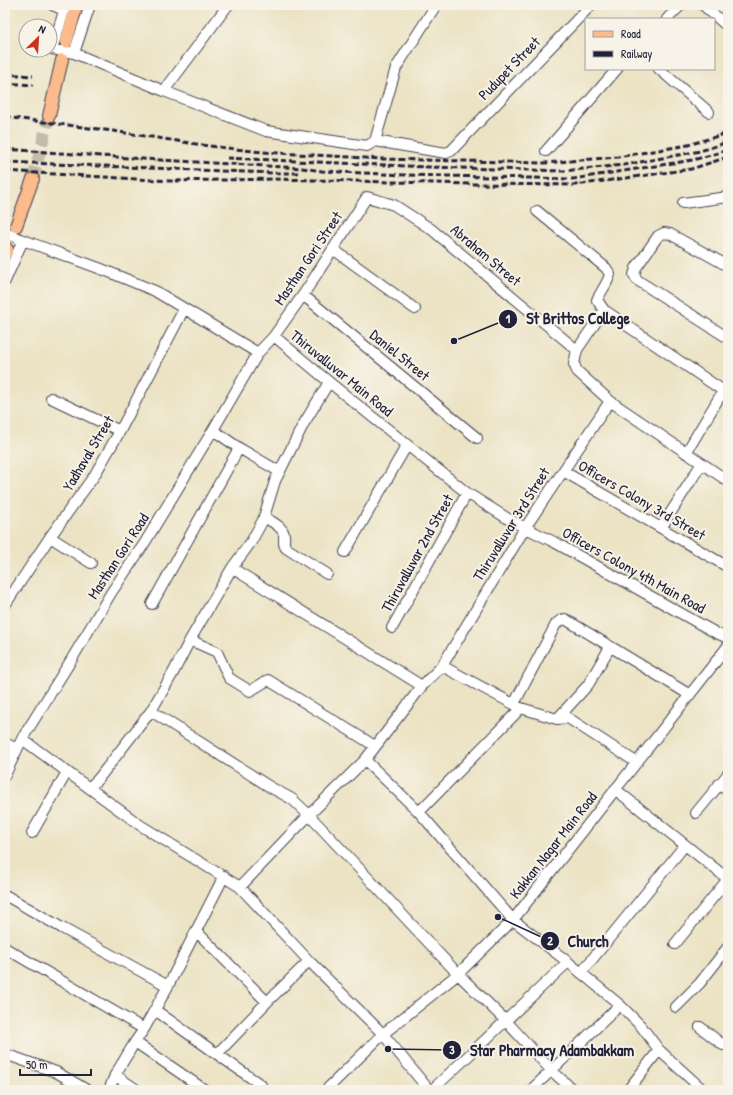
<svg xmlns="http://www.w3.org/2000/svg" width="733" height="1095" viewBox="0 0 733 1095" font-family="'Patrick Hand',sans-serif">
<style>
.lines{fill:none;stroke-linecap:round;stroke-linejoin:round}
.major-tunnel{stroke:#c4bca9;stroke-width:12;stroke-dasharray:12 6;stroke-linecap:butt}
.minor-casing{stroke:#403f50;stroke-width:12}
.major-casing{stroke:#403f50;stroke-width:14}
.minor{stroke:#fff;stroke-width:10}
.major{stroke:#fbbb8c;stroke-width:12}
.rail{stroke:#22223b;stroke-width:3;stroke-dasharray:6 3;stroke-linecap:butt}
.labels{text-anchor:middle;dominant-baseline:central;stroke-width:4;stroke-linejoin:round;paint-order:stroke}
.street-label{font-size:15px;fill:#22223b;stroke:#f7f3e8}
.leader{fill:none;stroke:#22223b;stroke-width:1.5}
.callout-dot{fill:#22223b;stroke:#f7f3e8;stroke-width:1.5}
.mark-label{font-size:12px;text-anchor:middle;font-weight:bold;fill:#fff}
.callout-label{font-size:16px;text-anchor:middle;font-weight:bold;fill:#22223b;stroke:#f7f3e8;stroke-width:4;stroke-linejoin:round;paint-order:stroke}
</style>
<rect width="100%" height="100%" fill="#f7f3e8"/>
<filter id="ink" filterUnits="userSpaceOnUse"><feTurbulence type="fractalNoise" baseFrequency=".025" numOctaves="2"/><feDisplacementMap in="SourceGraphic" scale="8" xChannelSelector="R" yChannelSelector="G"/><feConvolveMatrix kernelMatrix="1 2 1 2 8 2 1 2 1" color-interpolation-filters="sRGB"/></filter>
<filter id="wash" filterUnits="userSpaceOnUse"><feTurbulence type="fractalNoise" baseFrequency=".012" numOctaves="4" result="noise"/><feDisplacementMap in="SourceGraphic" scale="16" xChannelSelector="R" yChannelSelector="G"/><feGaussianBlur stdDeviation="0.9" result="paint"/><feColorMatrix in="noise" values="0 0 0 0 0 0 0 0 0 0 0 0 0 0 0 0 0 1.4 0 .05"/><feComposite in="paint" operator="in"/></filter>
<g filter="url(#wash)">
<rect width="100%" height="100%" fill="#ece3c4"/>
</g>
<g filter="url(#ink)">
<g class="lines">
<path class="major-tunnel" d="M33 179 49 116"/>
<defs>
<path id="minor" d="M52 5 64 10
M66 5 52 49 74 53 164 91 266 131 367 146 375 141 446 153 451 151 591 5
M703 5 728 27
M667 19 681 5
M74 53 90 5
M659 69 709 112
M164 91 228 5
M375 141 396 68 436 5
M546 151 617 69
M683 203 728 197
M537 211 606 268 610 274C608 283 601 291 597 300L604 310 728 394
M5 233 23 240 104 270 155 291 258 353
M333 249 415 309
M728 266 670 234 664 233 658 236 636 268 634 275 637 280 728 338
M5 281 23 240
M303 295 477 438
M604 310 577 350 574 364 577 371 610 401 728 481
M274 336 329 382 467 493 510 520 554 542 716 633 728 638
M51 398 120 431
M239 448 280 472
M686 453 723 391
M563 471 728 567
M264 517C270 521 283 526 284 535 285 540 282 543 286 548L327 574
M661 528 702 463
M50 537 91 563
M345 552 407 445
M232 568 422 686
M152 604 239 448 213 430
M5 605 50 537 94 476 120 431 184 309
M392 628 467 493
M190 640 217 652 229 678 250 691 268 680 375 746
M442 666 521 708 557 719 568 718 636 762
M514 704 556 624 561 620 565 619 690 695
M151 711 270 787 292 799 309 815 458 974 505 1020 551 1070 573 1090
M557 719 588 685 610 647
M22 739 140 825 240 887 309 961 383 1034 429 1090
M5 743 17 749
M365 760 419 812 513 920 568 962 620 1005 641 1026 659 1050 703 1090
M5 775 22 739 70 662 111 593 144 544 213 430 258 353 274 336 303 295 367 197 394 205 431 229 577 350
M719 784 728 791
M89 788 99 778 151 711 173 673 190 640 232 568 251 542 263 520 275 481 303 425 329 382
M615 789 728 879
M419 812 521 708
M696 813 728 774
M32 833 67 772
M240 887 309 815 365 760 422 686 442 666 525 528 610 401
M5 895 62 928 168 986
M196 931 267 1002
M675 944 728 879
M5 948 144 1029
M581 973 685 845
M676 1007 700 983 728 947
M155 1010 217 1054 267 1002 309 961
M700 1027 723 1045
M135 1042 205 1090
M5 1054 56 1072 87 1090
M217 1054 261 1085
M115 1075 137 1090
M109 1090 115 1075 135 1042 144 1029 168 986 224 876
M326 1090 383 1034 458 974 513 920 728 646
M432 1090 568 962
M531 1090 620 1005
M628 1090 659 1050"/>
<path id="major" d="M66 42 77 5
M49 116 62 60
M16 226 33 179
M5 254 7 249"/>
</defs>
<use href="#minor" class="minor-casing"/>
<use href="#major" class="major-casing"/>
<use href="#minor" class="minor"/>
<use href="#major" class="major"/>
<path class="rail" d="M5 74 33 76
M5 83 33 85
M5 117 113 131 209 146 262 152 383 159 544 163 618 157 688 145 728 133
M5 149 143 159 302 168 322 171 404 175 573 179 693 160 728 150
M227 158 429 167 563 171 624 165 700 151 728 142
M5 162 272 173H298
M5 171 170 181 274 179 473 184 576 185 691 169 728 157"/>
</g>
</g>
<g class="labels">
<g class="street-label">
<text transform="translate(509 68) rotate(-46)">Pudupet Street</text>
<text transform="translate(486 255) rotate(40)">Abraham Street</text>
<text transform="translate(308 258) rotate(-56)">Masthan Gori Street</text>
<text transform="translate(400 355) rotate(39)">Daniel Street</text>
<text transform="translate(342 373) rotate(39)">Thiruvalluvar Main Road</text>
<text transform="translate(88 453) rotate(-59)">Yadhaval Street</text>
<text transform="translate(642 500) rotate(30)">Officers Colony 3rd Street</text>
<text transform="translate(511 524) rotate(-58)">Thiruvalluvar 3rd Street</text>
<text transform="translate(417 553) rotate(-61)">Thiruvalluvar 2nd Street</text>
<text transform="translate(118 556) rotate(-57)">Masthan Gori Road</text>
<text transform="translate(634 570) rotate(29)">Officers Colony 4th Main Road</text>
<text transform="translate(553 845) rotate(-52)">Kakkan Nagar Main Road</text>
</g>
</g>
<path class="leader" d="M454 341L508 319M498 917L550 941M388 1049L452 1050"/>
<g class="callout-dot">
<circle cx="454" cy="341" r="4"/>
<circle cx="498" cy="917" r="4"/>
<circle cx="388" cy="1049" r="4"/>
<circle cx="508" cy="319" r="10"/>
<circle cx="550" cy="941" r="10"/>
<circle cx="452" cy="1050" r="10"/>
</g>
<g class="mark-label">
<text x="508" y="323">1</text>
<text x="550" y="945">2</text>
<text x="452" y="1054">3</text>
</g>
<g class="callout-label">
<text x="578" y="324">St Brittos College</text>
<text x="588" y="947">Church</text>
<text x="552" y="1056">Star Pharmacy Adambakkam</text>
</g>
<rect width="733" height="1095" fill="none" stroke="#f7f3e8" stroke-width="20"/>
<rect x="585" y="18" width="130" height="52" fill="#f7f3e8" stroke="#a29fa3"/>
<rect x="593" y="31" width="20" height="6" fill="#fbbb8c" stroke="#a29fa3"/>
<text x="621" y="38" font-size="12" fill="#22223b">Road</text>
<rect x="593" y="51" width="20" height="6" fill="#22223b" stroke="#a29fa3"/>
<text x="621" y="58" font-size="12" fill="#22223b">Railway</text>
<g transform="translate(38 38) rotate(25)"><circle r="19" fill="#f7f3e8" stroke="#a29fa3"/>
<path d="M0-3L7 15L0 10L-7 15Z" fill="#c8321e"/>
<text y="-6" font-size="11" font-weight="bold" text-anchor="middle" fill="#22223b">N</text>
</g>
<path d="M20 1069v6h71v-6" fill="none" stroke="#22223b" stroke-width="2"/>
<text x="26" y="1069" font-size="12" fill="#22223b" stroke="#f7f3e8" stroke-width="3" paint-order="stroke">50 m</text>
</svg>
